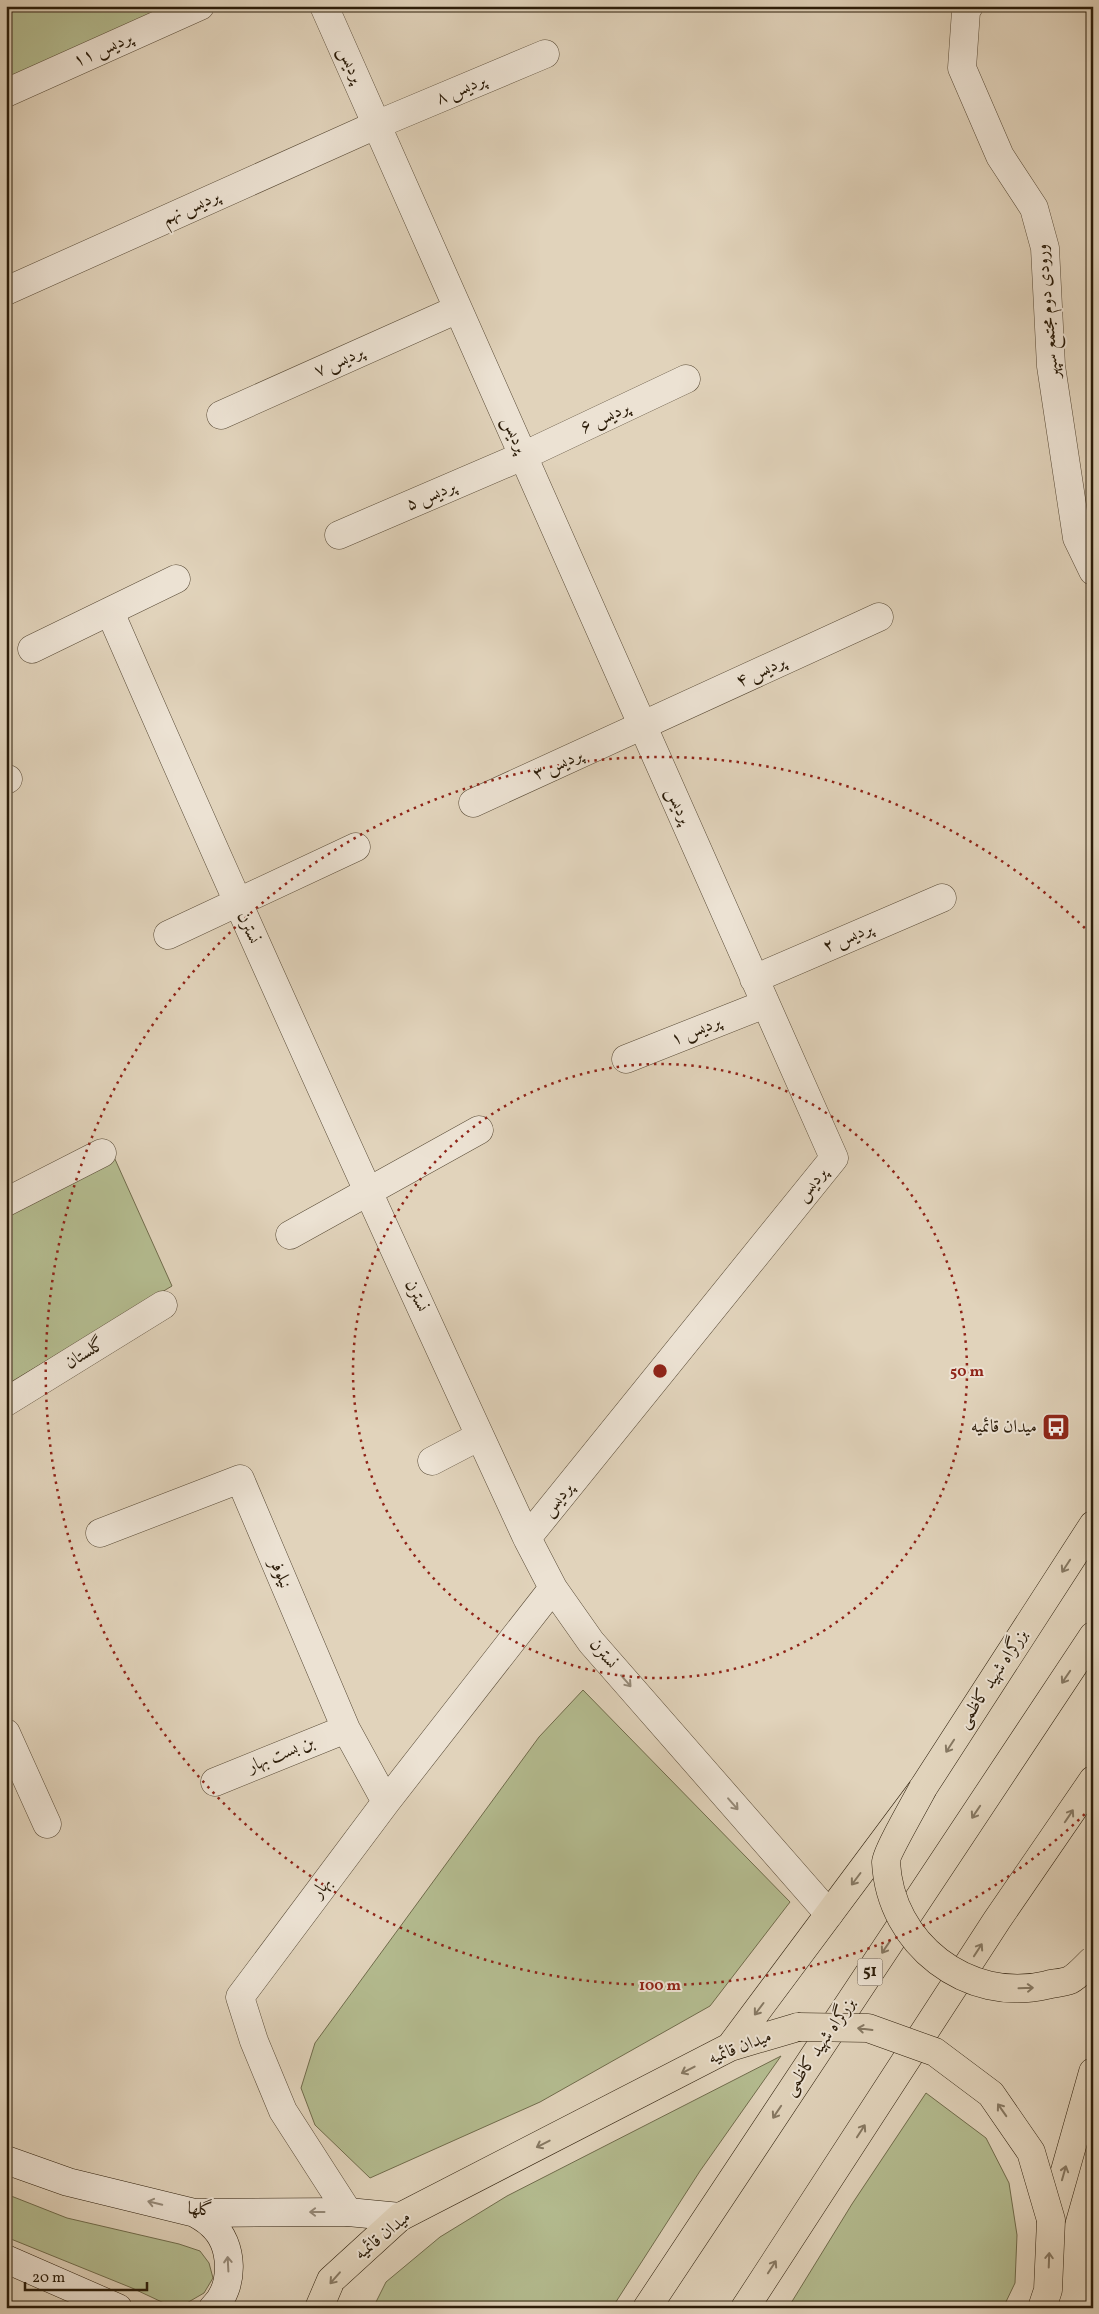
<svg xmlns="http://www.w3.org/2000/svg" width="1099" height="2314" viewBox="0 0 1099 2314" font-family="Vollkorn,Amiri,serif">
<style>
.green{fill:#b4bc90;stroke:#706c4c}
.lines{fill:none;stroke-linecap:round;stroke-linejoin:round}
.minor-casing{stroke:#584a36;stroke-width:29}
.secondary-casing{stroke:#2b1c09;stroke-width:29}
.primary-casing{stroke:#2b1c09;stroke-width:29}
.trunk-casing{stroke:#2b1c09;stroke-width:29}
.minor{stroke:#ece2d3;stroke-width:28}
.secondary{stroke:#ece2d3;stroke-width:28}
.primary{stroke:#e1d3bb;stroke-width:28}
.trunk{stroke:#e1d3bb;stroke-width:28}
.primary-bridge-casing{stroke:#2b1c09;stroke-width:29;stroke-linecap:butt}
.primary-bridge{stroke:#e1d3bb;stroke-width:28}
.oneway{stroke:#867862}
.oneway2{stroke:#958978}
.ring{fill:none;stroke:#8f2418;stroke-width:2.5;stroke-dasharray:2.5 5}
.labels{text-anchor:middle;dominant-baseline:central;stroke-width:4;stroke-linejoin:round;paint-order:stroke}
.shield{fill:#ece2d3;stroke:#655746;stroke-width:1}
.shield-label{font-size:16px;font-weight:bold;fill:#2b1c09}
.street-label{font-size:18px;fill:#2b1c09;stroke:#ece2d3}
.poi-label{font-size:18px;fill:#2b1c09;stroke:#ece2d3;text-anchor:end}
.centre{fill:#8f2418;stroke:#ece2d3;stroke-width:2.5}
.ring-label{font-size:15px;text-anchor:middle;font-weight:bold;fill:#8f2418;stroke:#ece2d3;stroke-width:4;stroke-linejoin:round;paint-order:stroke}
</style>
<rect width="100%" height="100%" fill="#e1d3bb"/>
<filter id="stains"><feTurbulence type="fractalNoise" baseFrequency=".004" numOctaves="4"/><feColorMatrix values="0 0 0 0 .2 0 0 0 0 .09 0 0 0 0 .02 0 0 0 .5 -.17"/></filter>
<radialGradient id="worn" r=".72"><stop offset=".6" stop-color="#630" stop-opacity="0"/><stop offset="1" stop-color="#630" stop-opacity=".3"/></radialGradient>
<path class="green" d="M6 6H179L6 80Z
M114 1157 172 1286 6 1385V1215Z
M583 1690 790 1902 710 2006 540 2102 370 2178 315 2125 301 2088 315 2043 539 1737Z
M781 2056 700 2171 612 2308H373L386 2282 440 2237 507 2196Z
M926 2093 986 2138 1009 2183 1017 2235 1015 2283 1003 2308H788L852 2204Z
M6 2194 67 2218 179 2244 200 2251 209 2263 213 2278 204 2293 185 2304 164 2303 132 2288 6 2237Z"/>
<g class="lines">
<defs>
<path id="minor" d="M324 6 834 1158 527 1538
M969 6 966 11 962 68 1000 156 1034 208 1045 248 1051 366 1077 538 1093 571
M6 93 200 6
M6 291 376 125 545 54
M221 415 458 309
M339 535 523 456 686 379
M110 612C245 922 385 1231 527 1538L553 1588 591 1642 829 1914
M32 649 176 579
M6 780 8 779
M473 803 879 617
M168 935 356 847
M754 979 942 898
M626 1059 765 1004
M6 1202 102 1153
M290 1235 479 1130
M6 1402 163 1305
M432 1461 480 1436
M100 1533 240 1479 346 1729 386 1802
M6 1733 47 1824
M215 1782 346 1729
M348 2212 283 2111 254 2041 240 1997 386 1802 553 1588"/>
<path id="secondary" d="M6 2160 68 2182 195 2213 348 2212 400 2217
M195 2213C200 2216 206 2219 211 2224 234 2244 235 2287 213 2308
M6 2259 118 2308"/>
<path id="primary" d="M730 2047 923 1788 1093 1525
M1051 2220 1093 2072
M319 2308 331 2280 400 2217 730 2047 798 2027"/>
<path id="trunk" d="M647 2308 1093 1636
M745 2308 997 1920 1093 1780"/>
</defs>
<use href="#minor" class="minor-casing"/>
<use href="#secondary" class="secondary-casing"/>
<use href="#primary" class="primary-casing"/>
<use href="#trunk" class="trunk-casing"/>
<use href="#minor" class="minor"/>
<use href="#secondary" class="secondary"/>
<use href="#primary" class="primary"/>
<use href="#trunk" class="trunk"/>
<defs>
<path id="primary-bridge" d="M923 1788C917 1800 886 1853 886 1862 890 1944 968 2004 1047 1985 1054 1983 1063 1983 1070 1980 1078 1976 1086 1966 1093 1960
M798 2027 868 2028 935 2052 991 2094 1031 2152 1051 2220 1048 2290 1042 2308"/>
</defs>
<use href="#primary-bridge" class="primary-bridge-casing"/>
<use href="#primary-bridge" class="primary-bridge"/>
</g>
<defs><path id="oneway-shaft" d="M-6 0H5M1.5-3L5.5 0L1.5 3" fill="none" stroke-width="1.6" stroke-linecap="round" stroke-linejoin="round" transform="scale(1.25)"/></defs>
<g class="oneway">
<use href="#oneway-shaft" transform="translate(1066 1566) rotate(123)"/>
<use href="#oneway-shaft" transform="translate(1066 1677) rotate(124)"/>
<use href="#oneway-shaft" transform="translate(950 1746) rotate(123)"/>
<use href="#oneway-shaft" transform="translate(976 1812) rotate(124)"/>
<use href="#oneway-shaft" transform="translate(1069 1816) rotate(-56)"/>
<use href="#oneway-shaft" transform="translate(856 1879) rotate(127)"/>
<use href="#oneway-shaft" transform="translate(886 1947) rotate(124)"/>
<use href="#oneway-shaft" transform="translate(978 1950) rotate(-57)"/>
<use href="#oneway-shaft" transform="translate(1026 1988) rotate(-2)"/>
<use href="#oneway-shaft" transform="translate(759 2009) rotate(127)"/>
<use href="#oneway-shaft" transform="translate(865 2029) rotate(-173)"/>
<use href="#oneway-shaft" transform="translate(688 2070) rotate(153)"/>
<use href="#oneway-shaft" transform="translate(1002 2110) rotate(-125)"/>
<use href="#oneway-shaft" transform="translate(777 2112) rotate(124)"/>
<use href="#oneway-shaft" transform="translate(861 2131) rotate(-57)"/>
<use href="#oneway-shaft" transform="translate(543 2144) rotate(153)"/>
<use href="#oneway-shaft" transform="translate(1064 2173) rotate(-74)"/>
<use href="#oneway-shaft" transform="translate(1049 2260) rotate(-88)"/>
<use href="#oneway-shaft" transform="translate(772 2267) rotate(-57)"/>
<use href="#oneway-shaft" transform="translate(335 2278) rotate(131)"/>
</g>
<g class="oneway2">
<use href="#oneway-shaft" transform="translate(626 1681) rotate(49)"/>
<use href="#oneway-shaft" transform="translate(733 1804) rotate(49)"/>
<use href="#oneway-shaft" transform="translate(155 2203) rotate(-166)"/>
<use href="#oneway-shaft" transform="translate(317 2212) rotate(180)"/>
<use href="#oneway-shaft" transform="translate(228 2264) rotate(-93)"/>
</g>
<g class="ring">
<circle cx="660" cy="1371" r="307"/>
<path d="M1090 1809A614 614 0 1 1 1090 933"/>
</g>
<defs>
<symbol id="bus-square" viewBox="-11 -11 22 22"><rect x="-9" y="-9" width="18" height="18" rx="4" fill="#8f2418" stroke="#ece2d3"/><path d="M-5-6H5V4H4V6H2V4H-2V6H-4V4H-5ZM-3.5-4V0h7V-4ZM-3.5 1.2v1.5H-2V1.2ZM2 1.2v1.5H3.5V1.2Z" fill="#fff"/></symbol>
</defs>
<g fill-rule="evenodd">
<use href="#bus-square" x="1040" y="1411" width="32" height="32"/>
</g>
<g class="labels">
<rect class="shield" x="857.5" y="1958.5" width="25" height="27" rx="4"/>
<g class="shield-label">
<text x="870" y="1972">51</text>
</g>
<g class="street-label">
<text transform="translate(103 50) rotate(-24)">پردیس ۱۱</text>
<text transform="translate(350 65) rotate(66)">پردیس</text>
<text transform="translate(461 90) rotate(-23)">پردیس ۸</text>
<text transform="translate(191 208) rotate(-24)">پردیس نهم</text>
<text transform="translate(1048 311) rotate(-95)">ورودی دوم مجتمع سپهر</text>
<text transform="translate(339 362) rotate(-24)">پردیس ۷</text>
<text transform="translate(605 418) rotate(-25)">پردیس ۶</text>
<text transform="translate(514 435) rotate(66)">پردیس</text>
<text transform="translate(431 496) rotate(-23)">پردیس ۵</text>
<text transform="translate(761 672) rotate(-25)">پردیس ۴</text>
<text transform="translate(558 765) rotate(-24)">پردیس ۳</text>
<text transform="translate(678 806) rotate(66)">پردیس</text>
<text transform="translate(248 928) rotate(66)">نسترن</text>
<text transform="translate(848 938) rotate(-23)">پردیس ۲</text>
<text transform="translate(696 1031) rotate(-22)">پردیس ۱</text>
<text transform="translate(812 1185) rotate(-51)">پردیس</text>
<text transform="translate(416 1296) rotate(65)">نسترن</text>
<text transform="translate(85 1354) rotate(-32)">گلستان</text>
<text transform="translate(558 1500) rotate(-51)">پردیس</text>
<text transform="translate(280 1574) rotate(67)">نیلوفر</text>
<text transform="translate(603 1654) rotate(50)">نسترن</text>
<text transform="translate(993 1679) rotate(-57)">بزرگراه شهید کاظمی</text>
<text transform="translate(281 1755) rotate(-22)">بن بست بهار</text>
<text transform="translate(322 1888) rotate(-53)">بهار</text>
<text transform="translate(820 2047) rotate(-56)">بزرگراه شهید کاظمی</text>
<text transform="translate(740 2048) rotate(-21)">میدان قائمیه</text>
<text transform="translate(200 2210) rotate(5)">گلها</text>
<text transform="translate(383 2236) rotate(-39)">میدان قائمیه</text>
</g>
<g class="poi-label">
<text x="1037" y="1427">میدان قائمیه</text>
</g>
</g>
<circle cx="660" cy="1371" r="8" class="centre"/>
<g class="ring-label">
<text x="967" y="1376">50 m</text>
<text x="660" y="1990">100 m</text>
</g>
<rect width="1099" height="2314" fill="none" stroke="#e1d3bb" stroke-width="25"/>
<rect x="8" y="8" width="1084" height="2299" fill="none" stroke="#2b1c09" stroke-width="2.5"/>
<rect x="12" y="12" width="1074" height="2289" fill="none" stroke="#2b1c09"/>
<path d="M25 2282v8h122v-8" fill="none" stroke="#2b1c09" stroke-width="2.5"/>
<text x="32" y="2282" font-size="15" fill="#2b1c09" stroke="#ece2d3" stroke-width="4" paint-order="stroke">20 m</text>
<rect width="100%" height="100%" filter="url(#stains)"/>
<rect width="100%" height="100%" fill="url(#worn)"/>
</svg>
